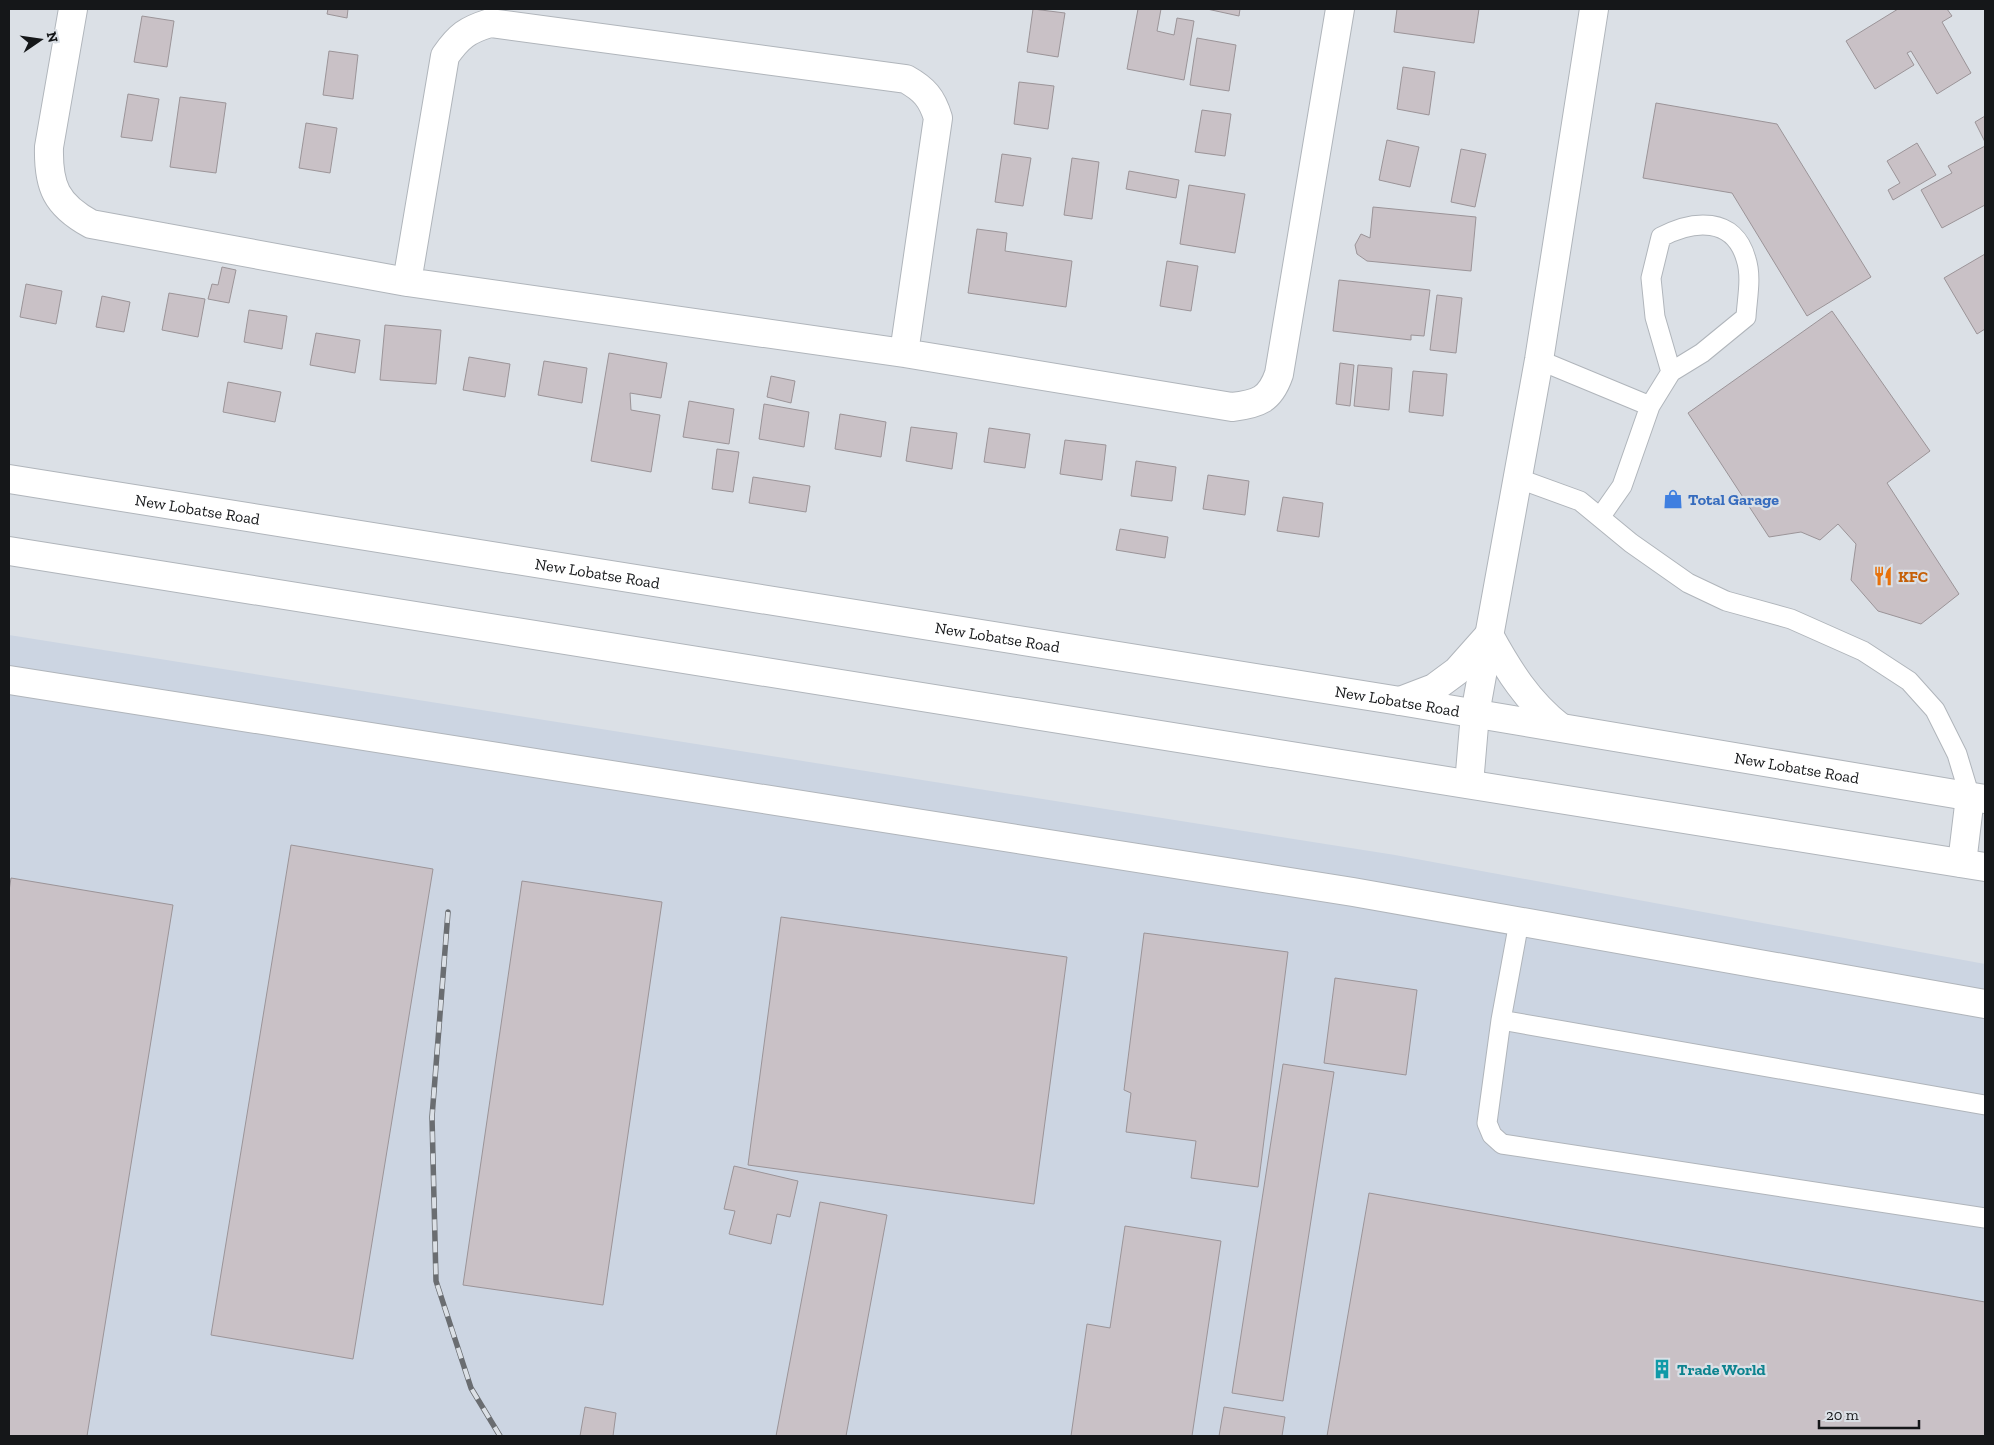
<svg xmlns="http://www.w3.org/2000/svg" width="1994" height="1445" viewBox="0 0 1994 1445" font-family="'Zilla Slab',serif">
<style>
.built{fill:#ccd5e2}
.building{fill:#c9c1c6;stroke:#9b9498}
.lines{fill:none;stroke-linecap:round;stroke-linejoin:round}
.lane-casing{stroke:#b0b5bb;stroke-width:21}
.street-casing{stroke:#b0b5bb;stroke-width:30}
.secondary-casing{stroke:#b0b5bb;stroke-width:30}
.primary-casing{stroke:#b0b5bb;stroke-width:30}
.lane{stroke:#fff;stroke-width:19}
.street{stroke:#fff;stroke-width:28}
.secondary{stroke:#fff;stroke-width:28}
.primary{stroke:#fff;stroke-width:28}
.rail-casing{stroke:#6a6d71;stroke-width:5.5}
.rail{stroke:#dbe0e6;stroke-width:4;stroke-dasharray:11;stroke-linecap:butt}
.labels{text-anchor:middle;dominant-baseline:central;stroke-width:4.5;stroke-linejoin:round;paint-order:stroke}
.shop-label{font-size:16px;font-weight:bold;fill:#366cbe;stroke:#dbe0e6;text-anchor:start}
.street-label{font-size:16px;fill:#151719;stroke:#dbe0e6}
.food-label{font-size:16px;font-weight:bold;fill:#c56008;stroke:#dbe0e6;text-anchor:start}
.culture-label{font-size:16px;font-weight:bold;fill:#0d838f;stroke:#dbe0e6;text-anchor:start}
</style>
<rect width="100%" height="100%" fill="#dbe0e6"/>
<path class="built" d="M9 635 1395 855 1985 964V1436H9Z"/>
<path class="building" d="M328 9H348L347 18 327 14Z
M1033 9 1065 13 1058 57 1027 52Z
M1138 9H1161L1157 31 1174 35 1177 18 1194 21 1184 80 1127 69Z
M1207 9H1240L1239 16Z
M1397 9H1479L1474 43 1394 32Z
M1898 9H1947L1952 16 1942 22 1971 73 1937 94 1911 51 1907 53 1914 65 1875 89 1846 41Z
M142 16 174 21 167 67 134 62Z
M1197 38 1236 45 1229 91 1190 85Z
M329 51 358 55 353 99 323 95Z
M1403 67 1435 72 1429 115 1397 109Z
M1019 82 1054 86 1048 129 1014 124Z
M128 94 159 99 152 141 121 137Z
M180 97 226 103 216 173 170 167Z
M1656 103 1777 124 1871 277 1807 316 1732 193 1643 178Z
M1202 110 1231 114 1225 156 1195 152Z
M1985 116V142L1975 122Z
M306 123 337 128 330 173 299 168Z
M1387 140 1419 147 1410 187 1379 180Z
M1917 143 1936 175 1893 200 1888 190 1900 183 1887 161Z
M1985 146V205L1942 228 1921 190 1952 173 1948 166Z
M1461 149 1486 154 1475 207 1451 202Z
M1002 154 1031 158 1023 206 995 202Z
M1072 158 1099 162 1092 219 1064 215Z
M1129 171 1179 180 1176 198 1126 189Z
M1189 185 1245 194 1235 253 1180 244Z
M1373 207 1476 217 1471 271 1367 261 1357 254 1355 245 1361 234 1370 238Z
M977 229 1007 233 1005 251 1072 261 1066 307 968 293Z
M1985 254V329L1977 334 1944 278Z
M1167 261 1198 266 1191 311 1160 306Z
M222 267 236 270 229 303 208 299 212 284 218 285Z
M1339 280 1430 290 1424 336 1411 335V340L1333 331Z
M26 284 62 291 56 324 20 317Z
M169 293 205 299 198 337 162 330Z
M1437 295 1462 298 1456 353 1430 350Z
M102 296 130 302 124 332 96 327Z
M249 310 287 316 282 349 244 342Z
M1832 311 1930 451 1887 483 1959 594 1921 624 1878 611 1851 580 1856 544 1838 524 1820 540 1801 532 1769 537 1688 413Z
M385 325 441 330 436 384 380 380Z
M316 333 360 340 355 373 310 365Z
M609 353 667 363 661 398 630 393 631 410 660 415 651 472 591 461Z
M469 357 510 364 505 397 463 390Z
M544 361 587 368 582 403 538 395Z
M1340 363 1354 365 1350 406 1336 404Z
M1358 365 1392 368 1389 410 1354 406Z
M1413 371 1447 374 1443 416 1409 412Z
M771 376 795 381 791 403 767 397Z
M228 382 281 392 275 422 223 412Z
M689 401 734 409 729 444 683 437Z
M764 404 809 412 804 447 759 439Z
M840 414 886 422 881 457 835 449Z
M911 427 957 433 952 469 906 461Z
M989 428 1030 434 1025 468 984 462Z
M1065 440 1106 445 1102 480 1060 474Z
M717 449 739 452 733 492 712 489Z
M1136 461 1176 467 1172 501 1131 496Z
M1208 475 1249 481 1245 515 1203 509Z
M753 477 810 486 806 512 749 503Z
M1283 497 1323 503 1319 537 1277 531Z
M1120 529 1168 537 1165 558 1116 550Z
M291 845 433 869 353 1359 211 1335Z
M11 878 173 905 87 1436H9V891Z
M522 881 662 902 603 1305 463 1285Z
M781 917 1067 957 1034 1204 748 1165Z
M1144 933 1288 952 1258 1187 1191 1178 1196 1141 1126 1132 1131 1093 1124 1090Z
M1335 978 1417 990 1406 1075 1324 1063Z
M1283 1064 1334 1072 1283 1401 1232 1393Z
M734 1166 798 1181 790 1217 777 1214 771 1244 729 1234 735 1211 724 1209Z
M1369 1193 1985 1302V1436H1327Z
M820 1202 887 1215 846 1436H776Z
M1125 1226 1221 1241 1192 1436H1071L1087 1324 1110 1328Z
M585 1407 616 1413 613 1436H580Z
M1224 1407 1285 1417 1282 1436H1219Z"/>
<g class="lines">
<defs>
<path id="lane" d="M1539 360 1650 406 1622 486 1601 516
M1650 406 1671 372 1702 353 1746 317C1747 299 1752 277 1746 259 1734 216 1693 220 1661 237L1651 278 1655 317 1671 372
M1517 478 1580 501 1631 543 1688 583 1726 601 1791 619 1863 651 1909 681 1935 710 1957 754 1970 797
M1519 922 1501 1020 1487 1123 1492 1135 1502 1144 1985 1218
M1501 1020 1985 1105"/>
<path id="street" d="M73 9 49 147C48 186 56 205 91 224L407 282 904 353 1232 407C1258 404 1270 400 1279 374L1340 9
M407 282 445 56C459 36 467 30 490 23L906 79C924 89 932 98 938 118L904 353
M9 680 1353 892 1985 1004"/>
<path id="secondary" d="M1469 784 1475 714 1539 360 1594 9"/>
<g id="primary">
<path id="s1" d="M9 479 1400 701 1985 799"/>
<path d="M9 551 1985 867"/>
<path d="M1400 701 1434 688 1457 671 1489 635C1508 670 1528 702 1560 727"/>
<path d="M1962 863 1970 797"/>
</g>
</defs>
<use href="#lane" class="lane-casing"/>
<use href="#street" class="street-casing"/>
<use href="#secondary" class="secondary-casing"/>
<use href="#primary" class="primary-casing"/>
<use href="#lane" class="lane"/>
<use href="#street" class="street"/>
<use href="#secondary" class="secondary"/>
<use href="#primary" class="primary"/>
<defs>
<path id="rail" d="M448 912 432 1117 436 1281 471 1388 500 1436"/>
</defs>
<use href="#rail" class="rail-casing"/>
<use href="#rail" class="rail"/>
</g>
<defs>
<symbol id="shop-bare" viewBox="-9 -9 18 18"><path d="M-5-2.5h2.3a2.7 3.5 0 0 1 5.4 0H5L5.5 6h-11ZM-1.5-2.5h3a1.5 2.3 0 0 0-3 0Z" fill="#3f7fe0" stroke="#dbe0e6" stroke-width="2.5" paint-order="stroke"/></symbol>
<symbol id="restaurant-bare" viewBox="-9 -9 18 18"><path d="M-5-6h1v4h1v-4h1v4h1v-4h1v5L-1.5 .5V6h-2V.5L-5-1ZM5-6V6H3V1.5H1.5Q1.5-4 5-6Z" fill="#e8710a" stroke="#dbe0e6" stroke-width="2.5" paint-order="stroke"/></symbol>
<symbol id="building-bare" viewBox="-9 -9 18 18"><path d="M-4-6H4V6H1V3H-1V6H-4ZM-2.5-4.3h1.7v1.8h-1.7ZM.8-4.3h1.7v1.8H.8ZM-2.5-1h1.7V.8h-1.7ZM.8-1h1.7V.8H.8Z" fill="#0f9aa8" stroke="#dbe0e6" stroke-width="2.5" paint-order="stroke"/></symbol>
</defs>
<g fill-rule="evenodd">
<use href="#shop-bare" x="1659" y="485" width="28" height="28"/>
<use href="#restaurant-bare" x="1869" y="562" width="28" height="28"/>
<use href="#building-bare" x="1648" y="1355" width="28" height="28"/>
</g>
<g class="labels">
<g class="shop-label">
<text x="1688" y="499">Total Garage</text>
</g>
<g class="street-label">
<text stroke="none"><textPath href="#s1" startOffset="191">New Lobatse Road</textPath></text>
<text stroke="none"><textPath href="#s1" startOffset="596">New Lobatse Road</textPath></text>
<text stroke="none"><textPath href="#s1" startOffset="1001">New Lobatse Road</textPath></text>
<text stroke="none"><textPath href="#s1" startOffset="1406">New Lobatse Road</textPath></text>
<text stroke="none"><textPath href="#s1" startOffset="1811">New Lobatse Road</textPath></text>
</g>
<g class="food-label">
<text x="1898" y="576">KFC</text>
</g>
<g class="culture-label">
<text x="1677" y="1369">Trade World</text>
</g>
</g>
<rect width="1994" height="1445" fill="none" stroke="#151719" stroke-width="20"/>
<g transform="translate(40 40) rotate(77)" stroke="#dbe0e6" stroke-width="4" paint-order="stroke">
<path d="M0-4L9 19L0 12L-9 19Z" fill="#151719"/>
<text y="-8" font-size="14" font-weight="bold" text-anchor="middle" fill="#151719">N</text>
</g>
<path d="M1819 1420v8h100v-8" fill="none" stroke="#151719" stroke-width="2.5"/>
<text x="1826" y="1420" font-size="15" fill="#151719" stroke="#dbe0e6" stroke-width="4" paint-order="stroke">20 m</text>
</svg>
